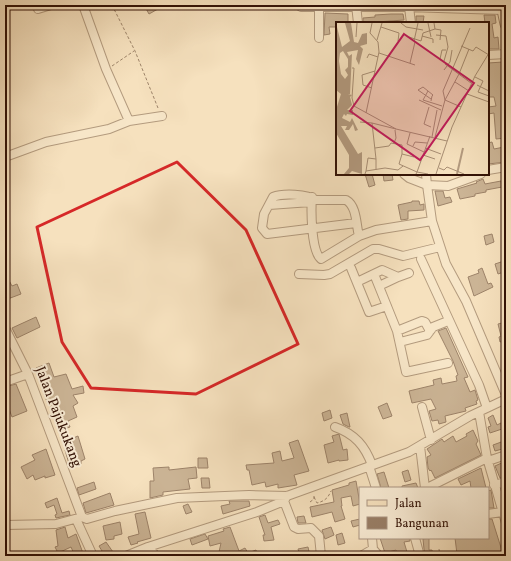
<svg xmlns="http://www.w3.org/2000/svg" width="511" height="561" viewBox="0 0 511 561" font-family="Vollkorn,serif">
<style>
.building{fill:#987d65;stroke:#321105}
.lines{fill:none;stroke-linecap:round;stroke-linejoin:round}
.minor-casing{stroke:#634533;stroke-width:10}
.major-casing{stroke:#321105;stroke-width:13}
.path{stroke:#321105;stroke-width:1;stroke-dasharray:3 2;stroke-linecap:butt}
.minor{stroke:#f9ecd5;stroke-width:8}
.major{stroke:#f6e1be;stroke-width:11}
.marked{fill:none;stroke:#d62828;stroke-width:3;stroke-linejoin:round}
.labels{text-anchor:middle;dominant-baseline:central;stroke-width:4;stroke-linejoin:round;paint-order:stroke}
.street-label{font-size:14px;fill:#321105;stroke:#f9ecd5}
.inset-river{fill:none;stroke:#b39a7f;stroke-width:2}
.inset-road{fill:none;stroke:#a88e74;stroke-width:1}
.view{fill:#c2185b;fill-opacity:0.15;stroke:#c2185b;stroke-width:2}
.inset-edge{fill:none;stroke:#321105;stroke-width:2}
</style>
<rect width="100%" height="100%" fill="#f6e1be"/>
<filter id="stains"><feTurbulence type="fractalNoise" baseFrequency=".005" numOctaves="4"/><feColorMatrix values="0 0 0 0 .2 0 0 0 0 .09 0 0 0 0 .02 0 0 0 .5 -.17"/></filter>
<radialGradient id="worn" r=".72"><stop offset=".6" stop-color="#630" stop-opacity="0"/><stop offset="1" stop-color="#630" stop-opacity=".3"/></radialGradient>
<path class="building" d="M144 5H165L149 14Z
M325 13 348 14V23H337V27H329L330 34 324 35Z
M391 14H403L404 20 363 23V18L375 17V15Z
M484 15H495L496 23 492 24 494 38 498 37 499 49H488V23H485Z
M416 16H424L423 23H416Z
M503 62 504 74 506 73V88H503L506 96V138L496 139 494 113 488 114V107L496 106 494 97H488V63Z
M492 142 494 149 504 147 506 162 488 164V143Z
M365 174H372L375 185 369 187Z
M383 174H392L393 180 384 181Z
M483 179 485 184 501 181 502 187 486 190V192L475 194V196L460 199 457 189 477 183 476 182Z
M435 191H443L445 198 450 197 452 202 438 206Z
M412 201H419L420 205 424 204V210L408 211V219L401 220 398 205 412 202Z
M492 234 494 242 486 245 484 236Z
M504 261 506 271 498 274 495 264Z
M482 268 488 284 491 283 493 287 474 296 468 277 479 273 478 270Z
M5 273 12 286 17 284 21 294 5 300Z
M36 317 40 327 17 338 12 328Z
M506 322V348H505L503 341 500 342 499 337 501 336 498 324Z
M446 328 468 377 464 378 470 392 475 390 478 400 476 401 477 404 465 408 466 411 445 416 446 422 439 424 438 420 432 421 429 411 436 409 431 399 412 403 409 391 434 385 433 380 441 378 442 384 457 381 456 376 458 375 453 361 438 331Z
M49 363 54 377 66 374 72 389 83 386 84 393 73 395 78 403 73 406 77 417 68 421 70 427 59 431 52 411H53L49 401 47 402 41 385H42L36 368Z
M16 384 27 411 12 417 5 398V387Z
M387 403 392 416 383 419 378 407Z
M330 410 332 418 324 421 322 413Z
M347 413 350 427H349L343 424 340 415Z
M493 415 497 425 501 423 502 429 490 433 488 427 491 426 488 418Z
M473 430 478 441 476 444 481 455 435 478 431 470 430 471 428 468 427 457 431 455 427 449 442 439 444 442 453 436 456 442 467 436 466 434Z
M339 434 343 450 347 449 348 460 339 461V460L328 463 324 445 334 442 332 436Z
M78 436 85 459 81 461V464L70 467 65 450 67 448 66 446 73 443 71 439Z
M298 440 309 471 294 475 297 485 278 488V484L266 487 265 482 252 485 249 470H247L246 465 274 463 272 453 280 451 282 461 294 458 289 443Z
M504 441 506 448 495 451 493 445Z
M46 449 55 475 45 478V476L35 480 33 475 27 479 21 467 35 460 32 455Z
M198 458H207L208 468H198Z
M506 461V477L500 478 495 466Z
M169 467V470L196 467 197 478 188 479 190 489 163 492V495L150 498V481H154L153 468Z
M481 468 486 488H471L470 481 461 485 458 479Z
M408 470 411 480 405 482 402 472Z
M384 472 389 488H381L377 474Z
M201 478H209L210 488H202Z
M356 481 360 504 353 506 351 496 341 498 342 506H341L345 519 335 522 332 512 312 517 310 507 334 502 332 490 349 485V483Z
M94 482 96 489 79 495 77 488Z
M416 483 418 488H402V486Z
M491 490 494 508H488V491Z
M110 493 114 505 86 513 83 503Z
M57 498 62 513 69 511 70 515 56 518 55 515 57 514 54 505 47 508 45 503Z
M229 501H249L250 506 223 514 221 506 230 504Z
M188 504 192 512 186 514 183 506Z
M145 512 151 538 137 542 138 543 131 545 128 537 139 534 135 514Z
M265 515 268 523 278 520 280 524 271 527 274 540 264 541 263 535H265L259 517Z
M304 516 306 523H298L297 517Z
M360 519V525L353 527 351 521Z
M488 519H492L503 554 495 556H467V553L457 554 455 538H488Z
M120 522 122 534 114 536V539L106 540 103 526Z
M65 527 68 538 76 534 84 556H75L71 547 58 553 55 547 58 546 56 530Z
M230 527 239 551 245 548 248 553 256 550 258 556H242V554L232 556 219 552 221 543 210 546 208 536 224 531 223 529Z
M331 527 334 535 325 539 322 530Z
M342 533 345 543 338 545 336 535Z
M205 534 208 539 192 545 190 539Z
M380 538H410V541L404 542 407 552 397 554 396 550 385 553Z
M429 538V550H432L433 556H425L424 549 423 539Z
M106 542 113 552 107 556H105L99 546Z
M308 547 310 556H300L298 549Z"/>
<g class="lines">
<defs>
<path id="minor" d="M37 5 38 9 51 5
M83 5 106 69 129 121
M319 5V38
M356 5 358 23
M301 7H406L503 10
M409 7 411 23
M488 55 506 54
M5 157 46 142 109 129 129 121 162 116
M488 170 506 167
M404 174 409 178 427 185 432 221 446 264 466 301 506 395
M426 174 427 185 448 186 481 174
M312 197C311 210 311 251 321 259L359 236 376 230 432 221
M269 205 311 202 315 200
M356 223 267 234 262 228 264 214 273 197C283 193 307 194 316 200H346C357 206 356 225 359 236
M421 259 479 385 487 408
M351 268 369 312 387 306
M299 274 324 275 330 274 373 249H379L403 256 440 247
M374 274 397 331 406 372 448 363
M357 282 382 270 398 277 409 273
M379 286 398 277
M5 328 28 374 82 517
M397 331 422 321 425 322 430 331
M400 342 427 335 433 327 448 321
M5 382 28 374
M422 407 431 440
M479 412 487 458 506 523
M335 427C355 434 365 446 372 465
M420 446 425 488
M488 461 506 455
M369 466 376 488
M494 485 506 482
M427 488 487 458
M284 501 294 527 298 529 311 528 319 536 321 556
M488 514 502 512
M76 519 93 556
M5 525 56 524 82 517 87 519 115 511 177 498 249 495 287 496 409 452 470 416 506 399
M372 538 373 549
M415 538 420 556
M126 556 148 547
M156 556 148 547 257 512 284 501 287 496
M361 556 373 549 379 556"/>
<path id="major" d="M502 5 506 24"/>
</defs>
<use href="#minor" class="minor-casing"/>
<use href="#major" class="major-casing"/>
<path class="path" d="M112 5 135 51 158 108
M112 66 134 51
M314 497 317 503C325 501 328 498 331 491
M310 502 314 499V494
M439 549 440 556"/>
<use href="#minor" class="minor"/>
<use href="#major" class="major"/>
</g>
<path d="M0 0H511V561H0ZM177 162 246 230 298 344 196 394 91 388 62 342 37 227Z" fill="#f6e1be" fill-opacity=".55" fill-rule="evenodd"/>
<path class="marked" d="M177 162 246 230 298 344 196 394 91 388 62 342 37 227Z"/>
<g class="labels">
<g class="street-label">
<text transform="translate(58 417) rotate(69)">Jalan Pajukukang</text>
</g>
</g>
<g transform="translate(336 22)">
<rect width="153" height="153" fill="#f6e1be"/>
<path d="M0 1 6 25 14 19 9 1H15L18 20 22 21 26 12 31 11V22L24 24 27 27 23 43 20 37 22 28 11 30 13 34 16 32 14 72H12L16 73 14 75 16 83 11 88H17V93L11 92 10 94 8 92 6 96 14 100 16 96 22 108 19 109 17 102 13 108H9L11 104H5L22 132 26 130V152L16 149 13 152H8L13 146V133L0 111V88L5 72 0 68ZM7 29 12 37V45L9 48 12 53 9 57 5 52 3 39 4 31Z" fill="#b39a7f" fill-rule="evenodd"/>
<path class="inset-river" d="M121 152 127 126"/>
<path class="inset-road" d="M65 1 70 5 87 8M92 1 95 15M45 5 63 11 62 19M99 7 105 8 104 18M100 13 110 14 112 25 108 39M86 14 97 17V21M20 15 21 1M73 15 85 19 87 11 99 7 98 1M41 18 46 1M78 19 82 1M125 24 137 29 140 25 153 33M43 31 79 43M31 36 33 32 42 35M104 37 106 28H110M74 41 79 20M109 42 135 61M16 46H18L16 76 18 84 60 107 111 119M108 48 114 40 116 28M123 52 109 78 125 85M123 52 133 27M139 55 147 59 142 70 153 74M119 60 133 69M141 63 153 69M36 66 27 63 26 53 39 49M92 69 87 78 106 84M131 72 153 80M83 78 105 88M95 79 96 74 97 73 87 65 82 68 95 77M93 85 88 102 95 105M30 91 43 30 42 20 34 11 36 1M24 100 36 101M74 111 71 122 88 130M96 115 101 88M99 115 109 78 107 69 134 6M58 121 60 116 59 108M77 124 79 120 91 121M39 126 53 124 55 121 66 123V132M89 126 105 132M87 133 99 137M78 135 66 132 63 142 81 150 94 114M40 137 36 101 60 107M103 146 108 148 111 145 128 152M30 149 32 136 40 137V148M29 152 30 149 49 146 62 148 67 144M80 152 81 150 92 152M100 152 116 105 139 54 153 31"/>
<path class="view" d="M68 12 138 61 84 138 14 89Z"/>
<rect width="153" height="153" class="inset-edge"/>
</g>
<rect width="511" height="561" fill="none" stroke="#f6e1be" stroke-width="20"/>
<rect x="6" y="6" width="499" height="549" fill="none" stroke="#321105" stroke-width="2"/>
<rect x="10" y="10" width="491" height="541" fill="none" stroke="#321105"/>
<rect x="359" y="487" width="130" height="52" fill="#f9ecd5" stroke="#a99482"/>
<rect x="367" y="500" width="20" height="6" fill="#f6e1be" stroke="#a99482"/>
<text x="395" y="507" font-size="12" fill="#321105">Jalan</text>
<rect x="367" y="517" width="20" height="12" fill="#987d65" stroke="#a99482"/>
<text x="395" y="527" font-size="12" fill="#321105">Bangunan</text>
<rect width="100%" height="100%" filter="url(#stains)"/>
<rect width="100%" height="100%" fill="url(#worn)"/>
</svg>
